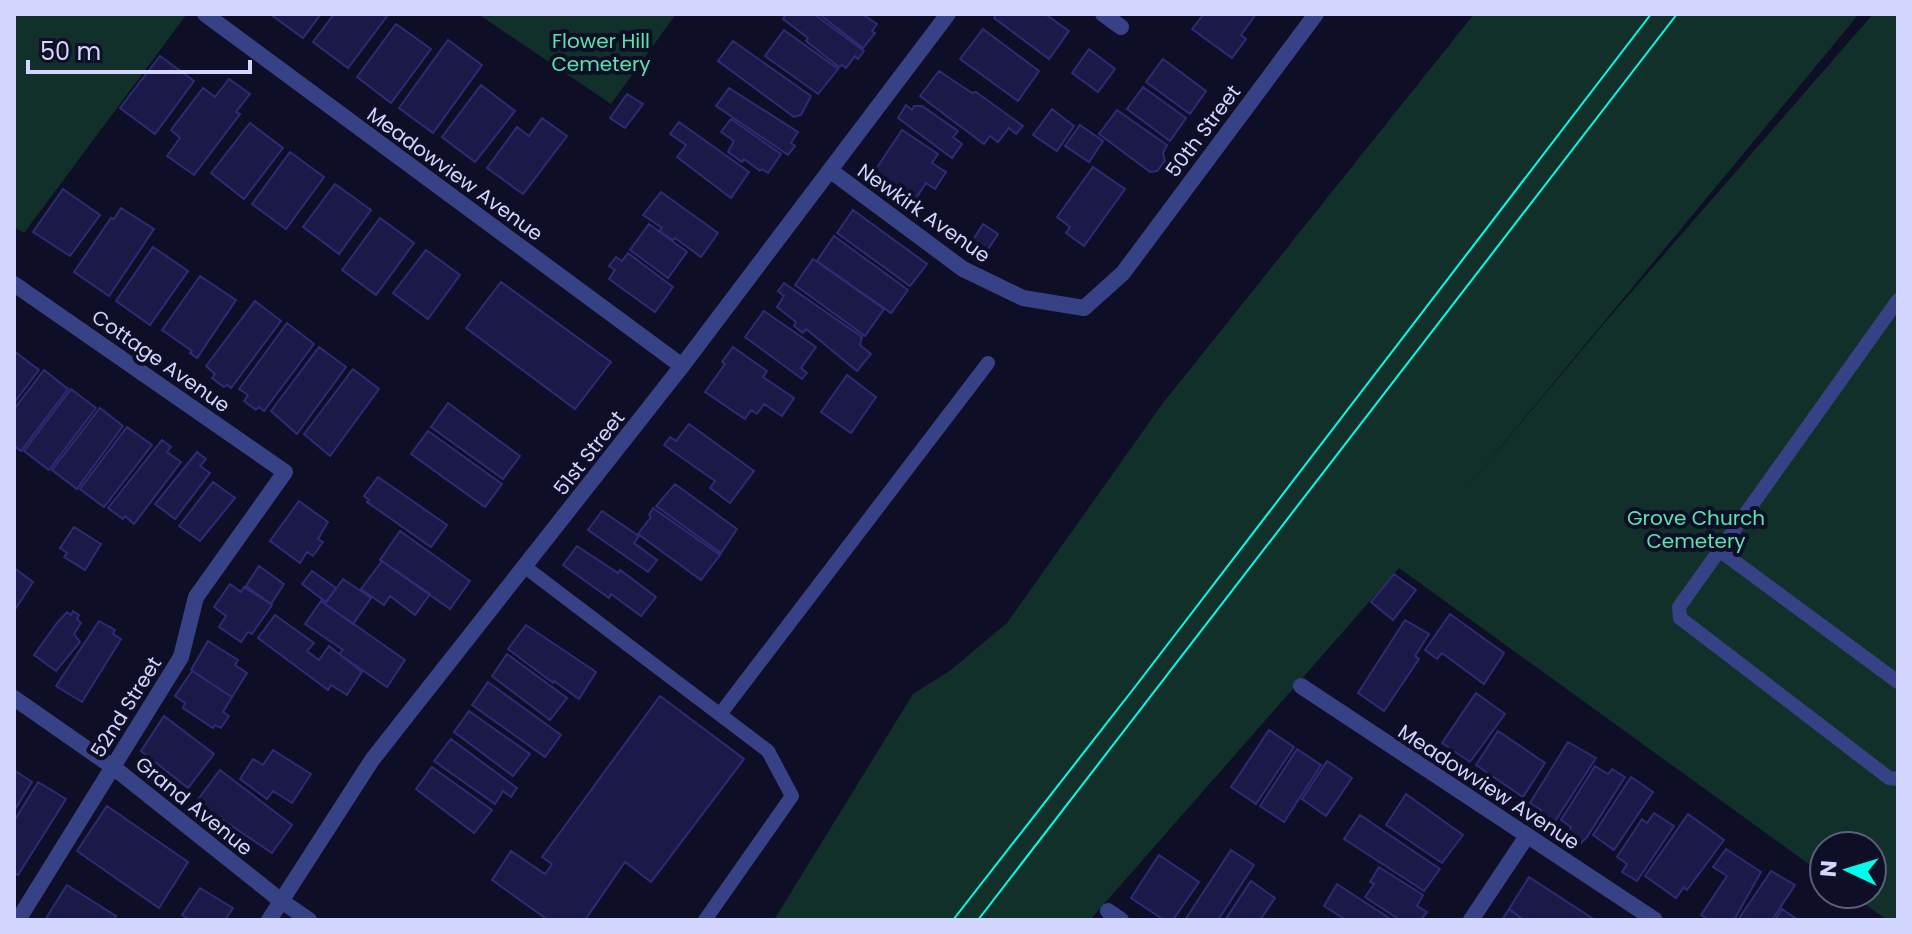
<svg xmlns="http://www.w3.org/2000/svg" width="1912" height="934" viewBox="0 0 1912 934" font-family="Poppins,sans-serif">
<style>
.green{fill:#113029}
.building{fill:#1b1947;stroke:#2c2b74;stroke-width:2}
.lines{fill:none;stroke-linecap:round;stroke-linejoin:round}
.service{stroke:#374286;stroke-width:14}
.minor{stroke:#374286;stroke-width:16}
.tertiary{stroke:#374286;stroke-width:16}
.tram{stroke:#00feea;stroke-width:2}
.labels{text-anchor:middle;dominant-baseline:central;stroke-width:8;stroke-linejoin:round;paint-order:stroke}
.park-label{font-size:20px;fill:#5ae4a9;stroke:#0e0e26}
.street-label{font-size:20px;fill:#d3d6ff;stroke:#0e0e26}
</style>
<rect width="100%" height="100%" fill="#0e0e26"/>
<path class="green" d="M14 14H187L24 233 14 227Z
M478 14H676L611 104Z
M1474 14H1859L1459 497 1607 320 1873 14H1898V920H1887L1851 894H1872V846H1824V875L1399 568 1090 920H774L913 694 951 670 1007 623 1163 403Z"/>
<path class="building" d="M270 14H321L303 38Z
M334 14 388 15 348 68 313 42Z
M786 14H814L864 51 858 59 855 56 846 68 842 65 839 67 806 41 808 38 783 19Z
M819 14H862L877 24 872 31 875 33 863 48Z
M996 14H1045L1069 31 1049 59 994 18Z
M1204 14H1256L1241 35 1246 39 1232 58 1192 29Z
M396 24 431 49 391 103 357 77Z
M983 29 1039 71 1018 101 960 59Z
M784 30 838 69 818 94 765 56Z
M448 40 482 65 433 133 399 108Z
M733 41 811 96 801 115 794 117 718 61Z
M1089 49 1115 69 1098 92 1072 73Z
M160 56 194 81 155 134 120 108Z
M1163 59 1206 91 1190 114 1146 82Z
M939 71 972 93 976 92 1023 126 1016 134 1009 128 998 142 990 136 984 144 920 96Z
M229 79 250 94 236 112 240 114 194 175 167 156 180 138 171 130 203 88 215 97Z
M481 85 515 111 475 162 442 137Z
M1143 87 1186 118 1170 141 1127 109Z
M729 88 798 132 791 143 795 146 788 155 716 106Z
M627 94 643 104 625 128 610 118Z
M906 105 912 110 914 106H922L958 131 953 137 962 144 952 158 898 118Z
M1052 109 1074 126 1057 151 1033 135Z
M1117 110 1167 145 1163 153 1165 161 1157 171 1150 172 1099 134Z
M542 118 567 136 523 194 487 168 517 127 529 136Z
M731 119 781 154 768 173 762 169 760 171 744 159 742 162 728 152 734 141 721 132Z
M679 122 749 172 731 198 677 157 686 145 670 134Z
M250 123 283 148 244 199 211 173Z
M1080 125 1103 141 1089 162 1065 146Z
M902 130 938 154 932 163 946 172 935 189 926 183 913 203 872 175Z
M290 152 324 177 286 229 252 204Z
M1093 167 1125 189 1084 246 1066 233 1070 227 1057 217Z
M335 184 371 210 339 254 303 227Z
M63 189 100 215 70 256 33 232Z
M661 192 718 233 701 257 675 238 673 240 659 231 662 228 643 215Z
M121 208 154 229 109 296 74 272 111 218 114 219Z
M853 210 927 264 910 286 837 233Z
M380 218 414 243 376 295 342 270Z
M649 224 687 252 668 278 630 250Z
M983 224 998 234 983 257 968 248Z
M834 236 908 290 891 313 817 261Z
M153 247 188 271 150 325 116 301Z
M426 250 460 275 428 319 393 293Z
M628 253 673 287 655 312 609 279 615 270 609 266 616 257 622 261Z
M813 259 884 309 865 336 795 285Z
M200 276 236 300 197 358 190 353 192 351 162 330Z
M501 282 611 362 575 409 466 328Z
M784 283 862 337 860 345 871 354 857 371 806 329 803 333 794 326 796 322 777 307 784 296 778 291Z
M255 301 281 321 231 388 227 385 224 387 212 378 215 374 206 366Z
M764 311 816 347 801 368 807 373 802 379 745 337Z
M287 323 314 344 264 411 259 407 256 410 244 401 248 395 239 389Z
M319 347 346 367 297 434 271 411Z
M733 347 767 371 763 377 794 398 782 416 764 404 757 414 751 410 745 419 705 392 725 364 722 362Z
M14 351 39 370 14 403Z
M353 369 379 389 330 456 304 434Z
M44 370 68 389 21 451 14 446V409Z
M847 375 876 397 851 433 821 412Z
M71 389 96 408 49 470 24 451Z
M448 403 520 456 503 479 431 427Z
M100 408 123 426 77 489 52 470Z
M689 424 754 471 730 503 710 488 715 481 664 445 670 437 676 441Z
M127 427 152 445 104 507 80 489Z
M428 431 502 484 485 507 411 454Z
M162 440 171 447 167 452 181 462 134 524 125 516 123 519 108 508Z
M197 452 206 459 200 466 210 473 175 519 155 504Z
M378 477 447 525 431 547 367 502 369 500 364 496Z
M213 482 235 498 200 541 179 526Z
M675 484 737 529 721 553 656 506Z
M299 501 328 522 318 539 323 542 313 556 307 552 300 563 270 541Z
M653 508 720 555 701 580 638 534 651 517 649 515Z
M602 511 639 536 634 543 657 560 648 572 588 530Z
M74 527 101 544 85 570 64 557 67 553 60 548Z
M400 531 470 581 450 609 380 560Z
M577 546 618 573 620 570 656 597 641 616 611 594 609 598 563 565Z
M382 561 430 594 415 615 390 596 384 605 361 589Z
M259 566 284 584 271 604 246 586Z
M14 568 33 582 14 611Z
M312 571 336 588 326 602 302 584Z
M1394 574 1416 590 1393 620 1371 602Z
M343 579 371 598 353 624 325 604Z
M230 584 241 592 244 587 272 605 252 634 248 632 241 642 219 627 226 616 214 607Z
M321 601 405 660 387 687 339 654 343 650 305 624Z
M73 611 79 615 77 619 81 623 74 634 80 642 56 671 34 655 57 623 67 612 71 615Z
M1450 614 1504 653 1484 684 1442 653 1437 659 1425 650Z
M275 615 314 643 307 651 319 660 329 646 362 672 347 695 331 685 328 690 258 638Z
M1405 620 1429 634 1415 656 1419 659 1384 711 1358 693Z
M99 621 115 630 113 634 121 639 82 702 56 686Z
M526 625 596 672 579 699 554 681 553 683 508 649Z
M208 641 238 660 235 665 247 673 232 697 191 670Z
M507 654 567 698 550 720 492 676Z
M192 671 232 697 223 712 229 716 221 728 215 725 213 728 183 708 185 703 175 696Z
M488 682 561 735 545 757 472 705Z
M1476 693 1505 714 1470 762 1442 743Z
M660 696 744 759 651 882 625 862 585 920H548L492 880 511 851 545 874 552 864 542 857Z
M469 711 530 754 513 776 454 732Z
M164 716 214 754 188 788 141 751Z
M1269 730 1294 747 1256 804 1231 787Z
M1498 731 1545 763 1523 797 1476 765Z
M451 739 517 788 511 797 503 791 495 804 434 761Z
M1568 742 1596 758 1550 829 1535 819 1541 810 1530 803Z
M1297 749 1321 765 1284 822 1260 806Z
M273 750 311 774 292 803 273 791 267 799 240 779 253 759 263 765Z
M1327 761 1352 778 1326 816 1302 799Z
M1595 766 1608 774 1612 769 1625 777 1587 837 1581 843 1567 834 1571 827 1561 820Z
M432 767 492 810 474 833 416 789Z
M14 770 32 782 14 811Z
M220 770 292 825 272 853 196 802Z
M1631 777 1653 792 1614 850 1593 835Z
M38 782 66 799 18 875 14 873V821Z
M1406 794 1463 835 1442 863 1386 825Z
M107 806 188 862 159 908 77 851Z
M1654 813 1674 826 1637 881 1622 872 1627 864 1617 857 1642 819 1647 823Z
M1688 814 1724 840 1687 890 1684 887 1676 898 1645 876Z
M1360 815 1440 869 1424 891 1344 839Z
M1726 849 1761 872 1734 920H1709L1701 915 1727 876 1713 867Z
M1231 850 1254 865 1218 920H1185Z
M1159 855 1199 882 1173 920H1164L1131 898Z
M1379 867 1423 895 1417 906 1427 912 1421 920H1400L1365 897 1374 884 1370 882Z
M1771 871 1795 885 1772 920H1738Z
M1529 877 1595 920H1524L1509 909Z
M1251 881 1275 898 1260 920H1225Z
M1337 884 1392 920H1346L1324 906Z
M67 885 116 916 113 920H45Z
M200 888 233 908 225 920H190L182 915Z
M1509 909 1524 920H1502Z
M1782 909 1798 920H1775Z"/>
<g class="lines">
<path class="service" d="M1898 300 1679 607 1680 618 1889 778 1898 779
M1719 550 1898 682
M525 567 768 751 792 796 705 920
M721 713 988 363"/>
<path class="minor" d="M205 14 682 366
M1103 14 1121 27
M831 171 963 269 1023 298 1084 308 1123 273 1316 14
M14 284 285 472 196 597 181 657 18 920
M1301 686 1655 920
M14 698 113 767 280 900 309 920
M1108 911 1121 920
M1471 920 1527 836"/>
<path class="tertiary" d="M269 920 372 760 682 366 948 14"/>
<path class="tram" d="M953 920 1138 683 1651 14
M978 920 1677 14"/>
</g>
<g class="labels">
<g class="park-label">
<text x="601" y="41">Flower Hill<tspan x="601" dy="23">Cemetery</tspan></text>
<text x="1696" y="518">Grove Church<tspan x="1696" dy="23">Cemetery</tspan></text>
</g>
<g class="street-label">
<text transform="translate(1203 131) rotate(-53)">50th Street</text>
<text transform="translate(455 174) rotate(36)">Meadowview Avenue</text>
<text transform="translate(924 213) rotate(35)">Newkirk Avenue</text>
<text transform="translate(161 361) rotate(35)">Cottage Avenue</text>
<text transform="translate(589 453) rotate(-52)">51st Street</text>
<text transform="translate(126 707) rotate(-58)">52nd Street</text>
<text transform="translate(1489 787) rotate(33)">Meadowview Avenue</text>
<text transform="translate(194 806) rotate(39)">Grand Avenue</text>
</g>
</g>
<rect width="1912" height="934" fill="none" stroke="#d3d6ff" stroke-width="32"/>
<g transform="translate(1848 870) rotate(274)"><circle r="38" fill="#0e0e26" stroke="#5d5e7d" stroke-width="2"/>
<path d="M0-6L14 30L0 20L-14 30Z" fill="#00feea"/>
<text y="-12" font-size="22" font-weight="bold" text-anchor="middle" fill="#d3d6ff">N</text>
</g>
<path d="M28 60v12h222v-12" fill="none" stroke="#d3d6ff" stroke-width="4"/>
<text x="40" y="60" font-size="24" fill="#d3d6ff" stroke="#0e0e26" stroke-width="6" paint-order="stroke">50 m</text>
</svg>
